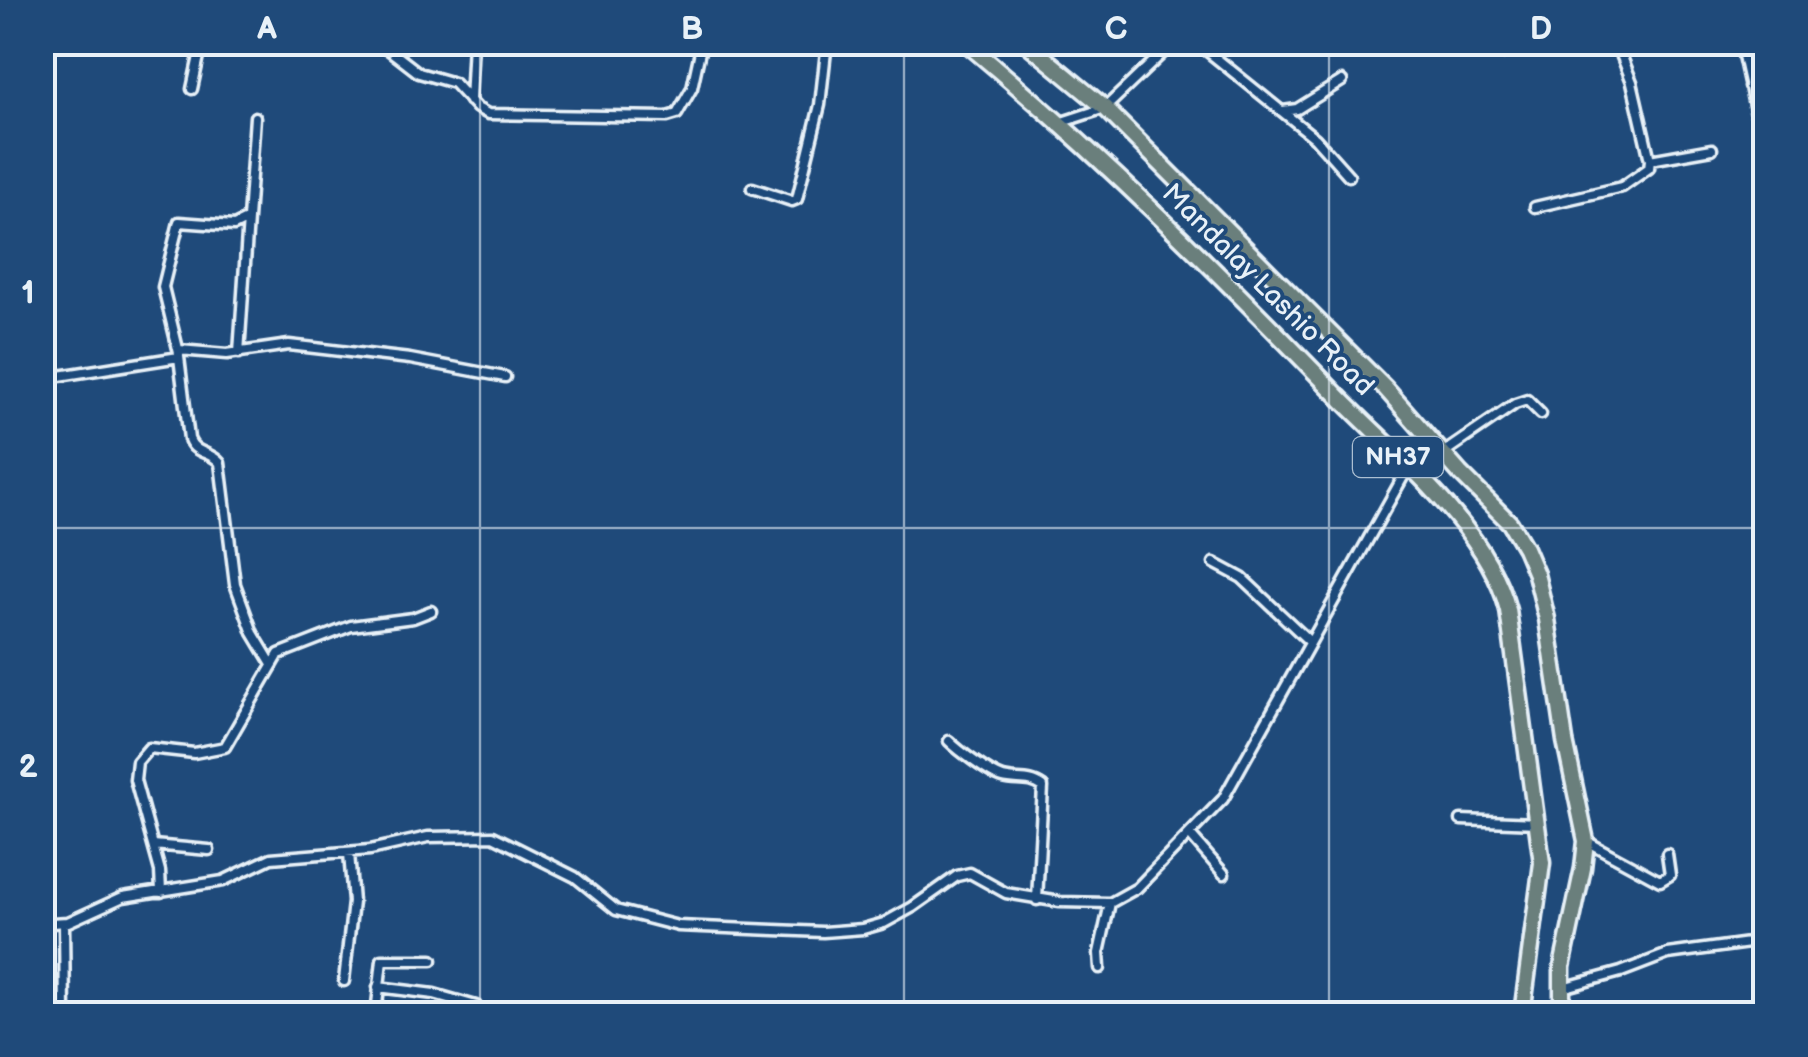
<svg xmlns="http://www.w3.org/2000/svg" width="1808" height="1057" viewBox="0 0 1808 1057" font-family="'Balsamiq Sans',sans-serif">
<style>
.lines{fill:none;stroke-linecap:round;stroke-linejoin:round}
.street-casing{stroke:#e8f1f8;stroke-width:15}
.highway-casing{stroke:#e8f1f8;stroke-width:21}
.street{stroke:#1f4a7a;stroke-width:8}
.highway{stroke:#6a7f7c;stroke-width:14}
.grid{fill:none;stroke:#e8f1f8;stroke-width:2.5;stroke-opacity:0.55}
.labels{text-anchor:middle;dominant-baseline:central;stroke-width:8;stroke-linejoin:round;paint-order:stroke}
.shield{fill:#1f4a7a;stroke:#acbfd2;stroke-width:2.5}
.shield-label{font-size:25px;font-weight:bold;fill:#e8f1f8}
.street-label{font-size:28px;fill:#e8f1f8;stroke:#1f4a7a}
.neatline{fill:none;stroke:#e8f1f8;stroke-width:4}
.grid-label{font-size:32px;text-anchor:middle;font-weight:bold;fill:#e8f1f8}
</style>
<rect width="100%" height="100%" fill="#1f4a7a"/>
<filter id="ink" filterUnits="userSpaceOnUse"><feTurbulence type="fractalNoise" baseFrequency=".01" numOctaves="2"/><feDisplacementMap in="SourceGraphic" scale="20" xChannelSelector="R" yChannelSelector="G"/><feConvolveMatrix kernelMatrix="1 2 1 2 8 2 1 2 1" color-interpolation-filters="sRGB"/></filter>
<g filter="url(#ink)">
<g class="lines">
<defs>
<path id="street" d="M379 42 419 73 454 83 477 108 488 114 667 117 677 114 692 88 702 42
M1196 42 1315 138 1349 176
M1499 42 1502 53
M1616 42 1632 82 1650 160 1712 149
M1740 42 1761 137 1766 187
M1749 86 1766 85
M192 89 202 42
M470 101 473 42
M1283 111 1297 109 1342 81
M1062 122 1105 108 1174 42
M752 188 792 201 797 199 820 105 827 42
M1535 207 1622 187 1649 168 1650 160
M42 331 50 365 59 376 179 357 189 439C195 455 211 451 220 463L235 584 253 633 271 663
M179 350 227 354 289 345 410 359 505 377
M179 353 163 287 179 222 234 226 248 219 255 117
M239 353 248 219
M1442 454 1515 404 1527 400 1541 414
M1214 563 1242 578 1310 642
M949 741C959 751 990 774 1003 778 1017 782 1030 777 1043 787L1037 900
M1461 820 1538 823
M1190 835 1224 874
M1586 841 1660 881 1670 875 1667 854
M153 845 209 850
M161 892 160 871 135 780 137 762 149 748 194 753 225 747 279 654 351 626 413 618 431 611
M42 916 51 923 68 922 123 897 223 881 271 858 370 850 428 837 493 836 575 877 616 910 678 926 823 932 863 929 884 923 913 907 957 876 970 873 1006 893 1060 902 1110 903 1137 888 1223 799 1408 468
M64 923 65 1014
M1100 968 1099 953 1110 903
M344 981 353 902 349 853
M378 987 434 994 476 1006
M1562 988 1621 972 1668 954 1756 942 1766 944
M376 1014 382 960H432"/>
<path id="highway" d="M965 42C1100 154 1219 273 1340 398 1399 458 1487 528 1508 610L1542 863 1522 1014
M1025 42 1105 108 1385 388 1460 473 1510 523 1525 548 1536 574 1547 619 1565 741 1586 841 1583 868 1562 967V1014
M1403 463 1427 438"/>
</defs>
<use href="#street" class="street-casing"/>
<use href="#highway" class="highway-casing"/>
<use href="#street" class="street"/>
<use href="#highway" class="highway"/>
</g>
</g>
<path class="grid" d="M480 42V1014M904 42V1014M1329 42V1014M42 528H1766"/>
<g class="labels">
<rect class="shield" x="1353" y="437" width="90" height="40" rx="8"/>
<g class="shield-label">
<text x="1398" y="457">NH37</text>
</g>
<g class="street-label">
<text transform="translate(1268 290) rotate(45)">Mandalay Lashio Road</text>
</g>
</g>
<rect width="1808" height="1057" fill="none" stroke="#1f4a7a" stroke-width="110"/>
<rect x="55" y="55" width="1698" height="947" class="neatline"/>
<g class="grid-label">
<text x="267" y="39">A</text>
<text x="692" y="39">B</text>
<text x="1116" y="39">C</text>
<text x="1541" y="39">D</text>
<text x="28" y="303">1</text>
<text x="28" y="777">2</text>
</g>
</svg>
